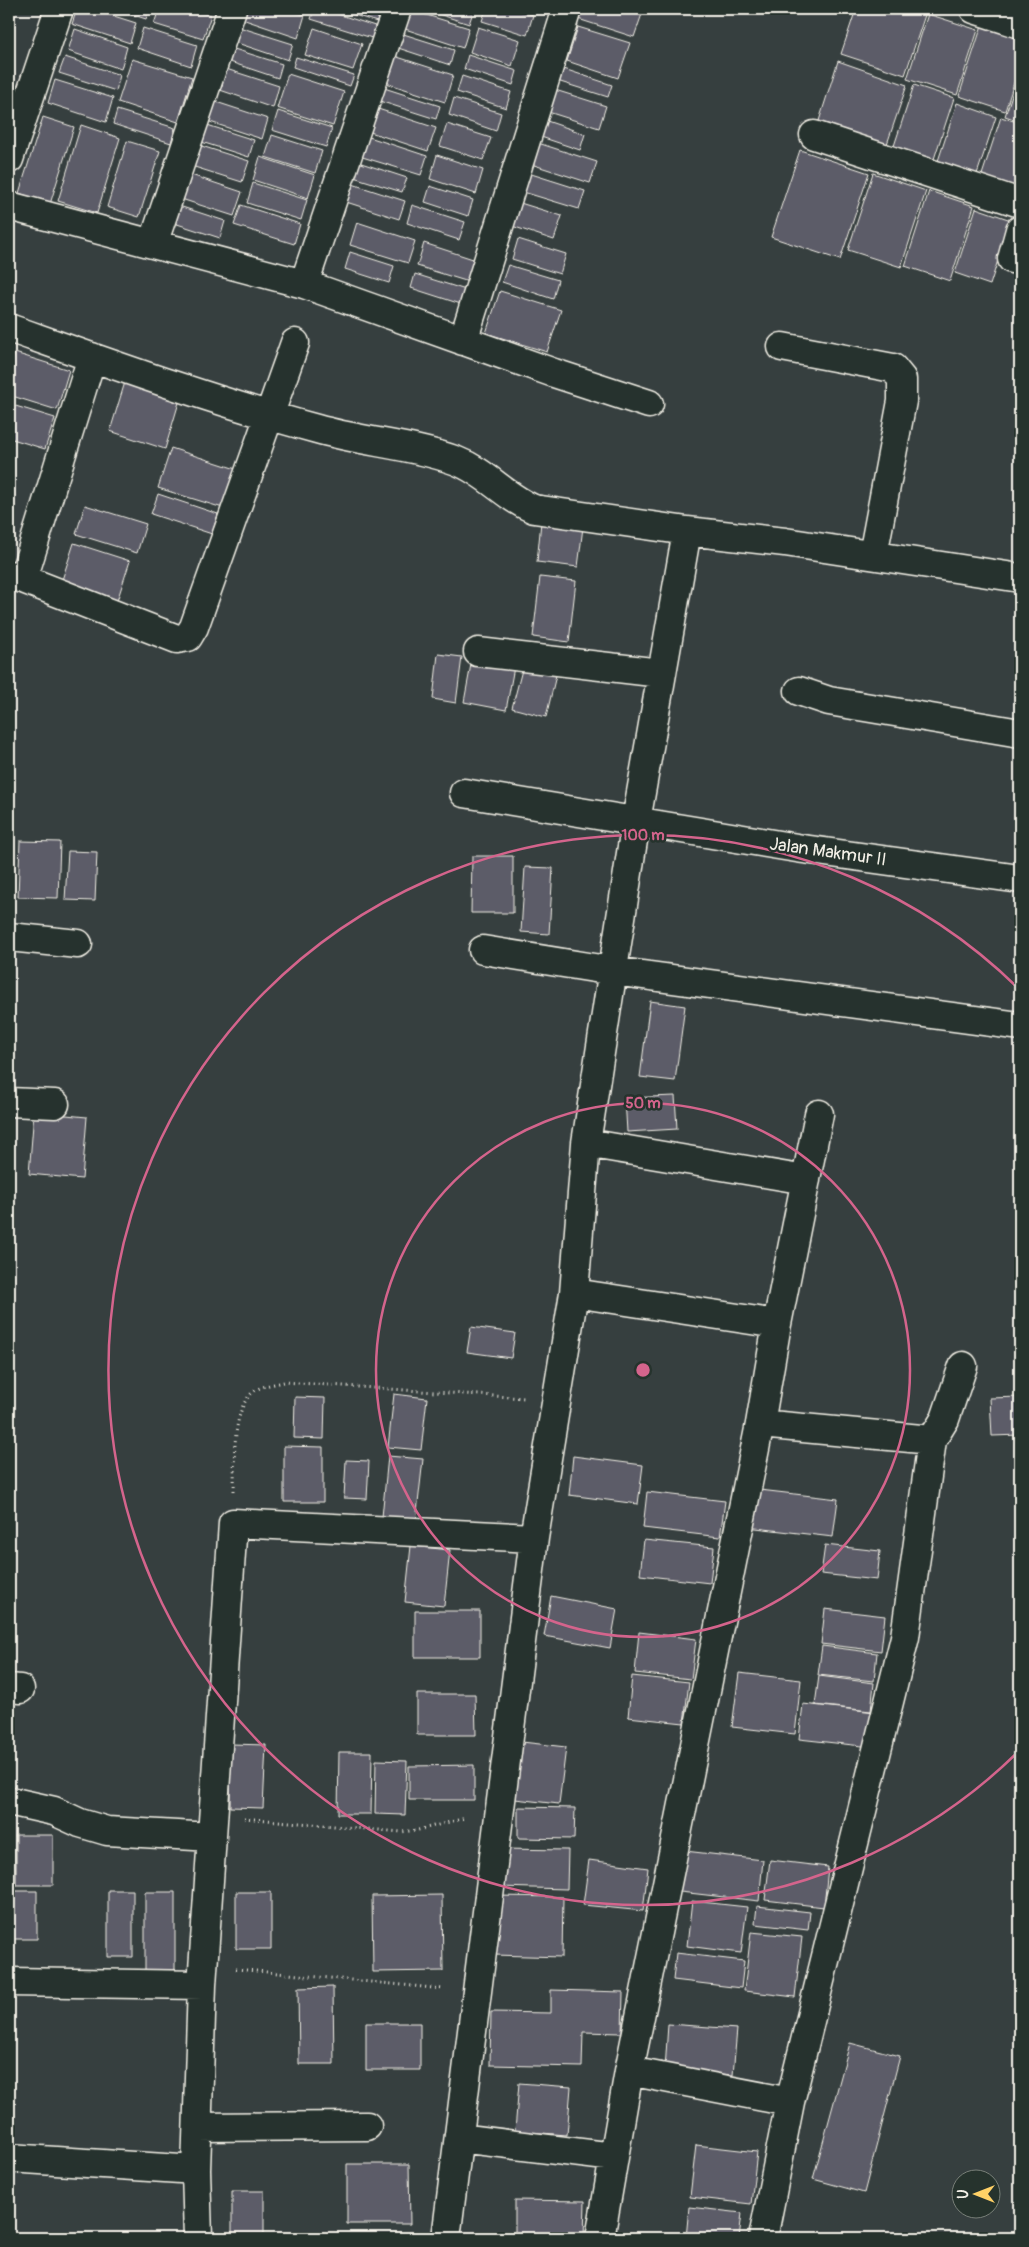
<svg xmlns="http://www.w3.org/2000/svg" width="1029" height="2247" viewBox="0 0 1029 2247" font-family="Pangolin,sans-serif">
<style>
.building{fill:#5c5c68;stroke:#f4f1e8}
.lines{fill:none;stroke-linecap:round;stroke-linejoin:round}
.street-casing{stroke:#f4f1e8;stroke-width:31}
.path{stroke:#f4f1e8;stroke-width:3;stroke-dasharray:1 4;stroke-linecap:butt}
.street{stroke:#26332d;stroke-width:28}
.ring{fill:none;stroke:#d4648c;stroke-width:2.5}
.labels{text-anchor:middle;dominant-baseline:central;stroke-width:5;stroke-linejoin:round;paint-order:stroke}
.street-label{font-size:18px;fill:#f4f1e8;stroke:#26332d}
.centre{fill:#d4648c;stroke:#26332d;stroke-width:2.5}
.ring-label{font-size:15px;text-anchor:middle;font-weight:bold;fill:#d4648c;stroke:#26332d;stroke-width:5;stroke-linejoin:round;paint-order:stroke}
</style>
<rect width="100%" height="100%" fill="#363f3f"/>
<filter id="ink" filterUnits="userSpaceOnUse"><feTurbulence type="fractalNoise" baseFrequency=".02" numOctaves="2"/><feDisplacementMap in="SourceGraphic" scale="10" xChannelSelector="R" yChannelSelector="G"/><feConvolveMatrix kernelMatrix="1 2 1 2 8 2 1 2 1" color-interpolation-filters="sRGB"/></filter>
<g filter="url(#ink)">
<path class="building" d="M77 9H92L136 23 130 43 72 24Z
M115 9H149L146 19Z
M159 9H191L211 15 203 39 154 24Z
M242 9H285L305 15 298 38 239 18Z
M314 9H322L375 26 372 38 311 19Z
M335 9H382L377 22Z
M407 9 469 28 463 48 399 27Z
M423 9H474L469 24Z
M486 9H512L533 15 527 35 482 21Z
M582 9H625L642 14 634 37 578 19Z
M856 9H915L926 12 905 75 841 54Z
M928 14 978 30 957 95 907 79Z
M983 22 1020 35V64L1005 111 959 96Z
M239 27 293 44 288 60 234 42Z
M478 27 520 40 512 66 470 52Z
M578 27 630 43 618 78 567 61Z
M143 28 197 45 191 66 137 48Z
M314 28 362 44 353 70 305 55Z
M75 29 127 47 121 69 68 51Z
M394 31 454 50 450 65 389 45Z
M231 48 282 64 278 78 227 61Z
M385 53 453 75 445 102 377 80Z
M468 55 517 71 513 85 464 69Z
M65 57 120 75 116 91 59 73Z
M296 57 354 75 350 86 293 67Z
M132 59 192 77 178 122 118 102Z
M838 61 907 85 886 147 818 124Z
M558 67 612 85 608 97 554 80Z
M223 68 279 86 273 108 217 89Z
M1020 71V121L1005 116Z
M288 74 344 92 333 126 277 108Z
M462 76 511 92 506 108 457 92Z
M55 80 113 98 106 122 48 103Z
M914 85 954 98 933 162 893 149Z
M378 86 440 106 436 119 373 99Z
M552 89 606 106 599 128 545 111Z
M454 98 501 113 496 131 449 115Z
M210 100 268 119 262 139 204 120Z
M957 103 996 117 976 177 937 164Z
M375 108 436 128 428 151 367 131Z
M117 110 175 128 171 143 113 124Z
M278 111 332 128 326 147 272 130Z
M43 117 74 127 50 204 19 193Z
M1001 117 1020 123V195L980 181Z
M544 120 585 134 580 150 538 136Z
M201 123 254 140 249 157 195 140Z
M447 124 491 138 483 160 440 146Z
M81 125 120 138 97 213 58 201Z
M272 135 322 151 315 173 265 157Z
M366 136 427 156 421 175 359 156Z
M127 141 160 151 139 217 107 207Z
M192 143 249 161 242 182 185 164Z
M538 143 597 162 590 183 531 164Z
M800 150 869 173 840 260 771 237Z
M437 155 483 170 476 194 430 179Z
M260 157 315 175 308 198 253 180Z
M352 160 407 178 402 192 347 175Z
M182 172 242 192 234 216 175 197Z
M525 172 585 191 579 209 520 191Z
M873 173 926 191 901 267 848 250Z
M346 182 405 201 399 219 340 200Z
M253 183 307 200 301 220 247 203Z
M430 186 473 200 468 216 425 202Z
M929 191 974 206 950 281 905 266Z
M517 202 562 216 554 240 509 225Z
M176 205 225 221 220 238 171 222Z
M241 205 300 224 294 244 234 225Z
M412 205 465 222 459 240 407 223Z
M976 208 1011 220 990 285 955 273Z
M357 222 415 241 408 263 350 245Z
M518 239 566 254 560 274 512 259Z
M424 243 476 260 469 282 417 266Z
M350 252 394 266 389 283 345 269Z
M508 265 558 280 553 299 502 282Z
M415 274 469 291 464 305 411 288Z
M500 291 561 310 547 352 486 333Z
M15 353 69 370 57 410 9 395V372Z
M125 382 180 399 165 449 110 431Z
M9 404 55 418 45 449 9 438Z
M171 448 236 469 223 508 158 488Z
M158 494 218 514 212 534 151 514Z
M85 505 146 524 137 553 76 534Z
M541 522 583 527 578 567 537 562Z
M74 543 130 561 117 601 61 583Z
M540 577 576 581 569 642 533 637Z
M438 654 462 657 456 703 433 699Z
M472 659 514 667 506 710 464 702Z
M524 662 557 671 546 717 512 708Z
M20 841 60 842 58 898 18 897Z
M9 843H12V897H9Z
M68 851 97 852 95 901 65 900Z
M472 856H513V913H471Z
M525 867 553 868 549 934 521 932Z
M650 1001 685 1006 675 1081 640 1077Z
M675 1096 677 1129 627 1132 625 1098Z
M34 1112 87 1117 82 1179 29 1174Z
M471 1327 515 1333 511 1358 467 1352Z
M394 1394 427 1398 421 1450 388 1447Z
M295 1397 325 1398 324 1439 294 1438Z
M1020 1397V1435L992 1436 990 1398Z
M284 1446 323 1447V1502H284Z
M388 1456 423 1459 416 1521 382 1517Z
M573 1456 643 1465 638 1504 569 1495Z
M346 1460 369 1461 367 1499 344 1498Z
M751 1489 838 1499 833 1537 747 1527Z
M647 1492 725 1501 720 1537 643 1528Z
M644 1540 714 1547 710 1583 640 1575Z
M825 1545 880 1551 877 1580 821 1574Z
M411 1546 450 1550 444 1606 405 1602Z
M551 1596 617 1609 610 1648 544 1636Z
M825 1609 885 1616 881 1651 821 1644Z
M415 1611H480V1657H415Z
M639 1632 696 1639 691 1679 635 1673Z
M822 1646 877 1653 874 1681 818 1675Z
M739 1673 801 1680 795 1734 732 1727Z
M632 1676 689 1682 684 1723 628 1717Z
M819 1676 874 1683 871 1711 815 1705Z
M417 1694H475L476 1735H417Z
M803 1704 875 1712 871 1747 799 1739Z
M522 1742 566 1747 559 1804 515 1799Z
M231 1744 266 1745 263 1808 230 1807Z
M339 1752H372L371 1814H338Z
M376 1760 407 1761 405 1815 375 1814Z
M474 1765V1800H409V1766Z
M518 1807 575 1808 574 1839 518 1838Z
M16 1835H53V1885H16Z
M501 1849 568 1850 567 1889 499 1887Z
M685 1851 763 1860 759 1901 680 1892Z
M589 1860 648 1868 643 1911 583 1905Z
M770 1860 828 1867 824 1907 765 1900Z
M108 1890H133V1957H108Z
M10 1891H37V1939H10Z
M145 1892H175V1971H145Z
M236 1892H271V1949H236Z
M442 1895 443 1971 373 1972 372 1896Z
M495 1896 563 1897 562 1957 494 1955Z
M692 1901 747 1907 741 1953 687 1946Z
M757 1906 810 1912 808 1930 755 1924Z
M751 1932 802 1937 795 1997 744 1991Z
M676 1953 744 1961 741 1988 673 1980Z
M333 1987 334 2064H299L298 1988Z
M551 1990 623 1992 622 2033 583 2032 582 2067 490 2065 491 2012 551 2013Z
M366 2023H420V2070H366Z
M668 2024 737 2029 733 2075 665 2070Z
M850 2043 900 2056 864 2193 813 2179Z
M519 2083 571 2087 567 2135 515 2131Z
M696 2145 757 2152 751 2204 690 2197Z
M347 2164H409L410 2224H347Z
M232 2191H264V2238H232Z
M515 2200 585 2201 584 2238H515Z
M689 2207 742 2213 739 2238H686Z"/>
<g class="lines">
<defs>
<path id="street" d="M974 9 1020 24
M814 135 1020 203
M9 159 59 9
M9 206 304 284 554 373 649 404
M153 244 232 9
M1012 259 1020 230
M304 284 397 9
M9 328C111 364 213 401 317 429 363 442 413 445 457 461 486 472 505 497 534 509L687 531 785 542 1020 578
M463 341 567 9
M782 347 893 368 902 379V401L873 555
M9 575 23 579 92 357
M23 579 177 639 188 637 194 627 295 343
M478 652 661 673
M799 691 829 701 1020 733
M464 793 803 849 1020 879
M9 937 78 944
M483 950 613 971 1020 1026
M9 1102 55 1104
M586 1143 806 1180
M574 1293 777 1324
M760 1424 932 1440 945 1419 963 1366
M9 1688 20 1689
M9 1801 54 1811 80 1823 107 1831 212 1837
M9 1982 202 1985
M629 2071 790 2102 763 2238
M790 2102 905 1637 932 1440
M198 2127 367 2126
M459 2138 614 2157
M9 2158 196 2170
M198 2238 196 2170 202 1985 233 1523 534 1538
M446 2238 534 1538 574 1293 586 1143 636 821 687 531
M600 2238 629 2071 760 1424 777 1324 819 1114"/>
</defs>
<use href="#street" class="street-casing"/>
<path class="path" d="M234 1491C235 1465 230 1402 258 1389 265 1385 276 1384 284 1382L525 1398
M244 1818 401 1832 418 1830 466 1818
M236 1969 444 1989"/>
<use href="#street" class="street"/>
</g>
</g>
<g class="ring">
<circle cx="643" cy="1370" r="267"/>
<path d="M1018 1752A535 535 0 1 1 1018 988"/>
</g>
<g class="labels">
<g class="street-label">
<text transform="translate(828 852) rotate(8)">Jalan Makmur II</text>
</g>
</g>
<circle cx="643" cy="1370" r="8" class="centre"/>
<g class="ring-label">
<text x="643" y="840">100 m</text>
<text x="643" y="1108">50 m</text>
</g>
<rect width="1029" height="2247" fill="none" stroke="#26332d" stroke-width="30"/>
<rect x="15" y="15" width="999" height="2217" fill="none" stroke="#f4f1e8" stroke-width="2" filter="url(#ink)"/>
<g transform="translate(976 2194) rotate(270)"><circle r="24" fill="#26332d" stroke="#787f78"/>
<path d="M0-4L9 19L0 12L-9 19Z" fill="#ffd166"/>
<text y="-8" font-size="14" font-weight="bold" text-anchor="middle" fill="#f4f1e8">U</text>
</g>
</svg>
